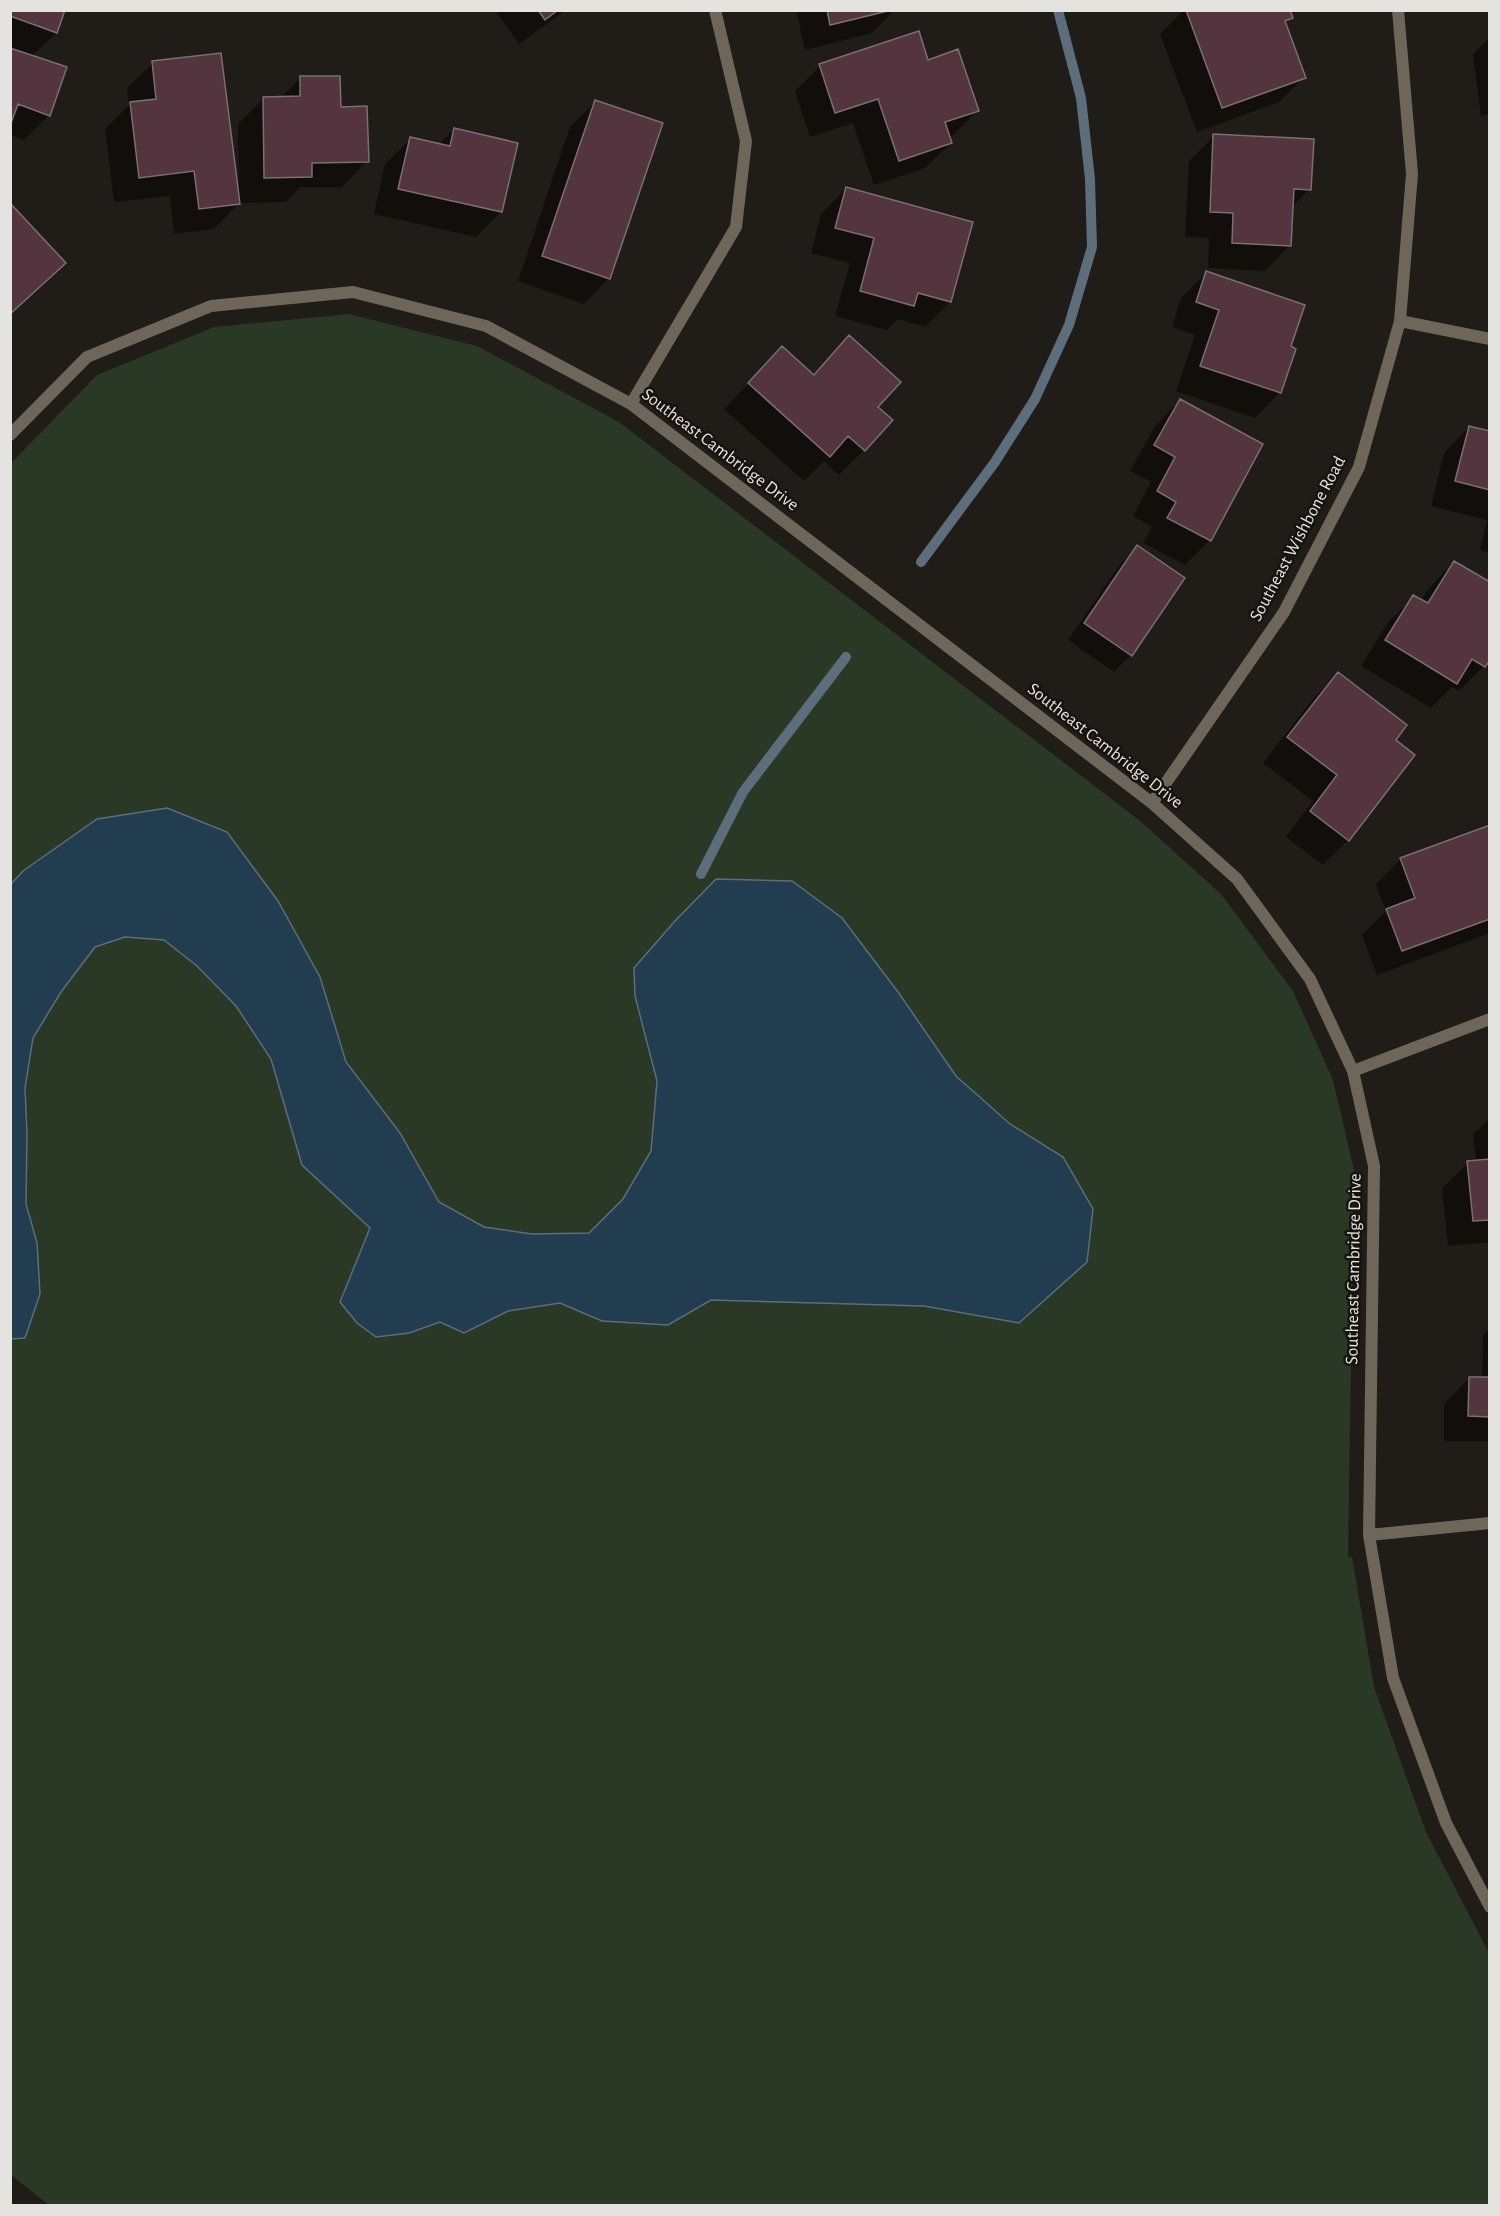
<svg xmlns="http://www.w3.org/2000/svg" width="1500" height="2216" viewBox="0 0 1500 2216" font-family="'Alegreya Sans',sans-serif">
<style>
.green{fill:#293926}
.water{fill:#223c50;stroke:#5c6e7b;stroke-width:1.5}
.shadow{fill:#0007}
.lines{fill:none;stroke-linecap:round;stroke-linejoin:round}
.stream{stroke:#5c6e7b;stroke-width:10}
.building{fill:#53343f;stroke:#787072;stroke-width:1.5}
.street{stroke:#6e665a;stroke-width:12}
.labels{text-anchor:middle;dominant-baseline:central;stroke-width:5;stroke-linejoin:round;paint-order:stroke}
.street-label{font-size:18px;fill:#e5e3e0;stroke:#17130f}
</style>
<rect width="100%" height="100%" fill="#201c18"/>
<path class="green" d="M349 314 477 346 619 422 1139 820 1221 894 1293 991 1333 1080 1354 1170 1348 1557H1352L1374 1687 1426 1832 1489 1953V2205L50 2206 11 2175 10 1339 25 1338 37 1243 26 1204 27 1134 25 1088 33 1038 61 992 95 947 125 937 164 940 197 966 236 1006 271 1059 302 1165 370 1228 340 1302 409 1333 440 1322 464 1333 508 1311 560 1303 602 1321 667 1325 711 1300 924 1306 1019 1323 1063 1157 1010 1124 956 1076 898 992 842 918 716 879 675 921 634 968 635 996 657 1081 651 1151 623 1199 589 1233 532 1234 484 1227 439 1202 400 1133 346 1062 320 977 278 901 97 819 23 871 11 884V463L97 375 214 327Z"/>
<path class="water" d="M167 808 227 832 278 901 320 977 346 1062 400 1133 439 1202 484 1227 532 1234 589 1233 623 1199 651 1151 657 1081 635 996 634 968 675 921 716 879 792 881 842 918 898 992 956 1076 1010 1124 1063 1157 1093 1209 1087 1262 1019 1323 924 1306 711 1300 668 1325 602 1321 560 1303 508 1311 464 1333 440 1322 409 1333 376 1337 357 1323 340 1302 370 1228 302 1165 271 1059 236 1006 197 966 164 940 125 937 95 947 61 992 33 1038 25 1088 27 1134 26 1204 37 1243 40 1294 25 1338 11 1339V884L23 871 97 819Z"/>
<path class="shadow" d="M10 10H64L56 33 31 57 49 115 24 140 10 135Z
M495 10H566L519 44Z
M796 10H895L872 33 805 50Z
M1184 10H1289L1291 18 1284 25 1304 77 1279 102 1197 132 1160 34Z
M1490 37V114L1481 116 1473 54Z
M927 61 977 111 952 136 949 137 951 143 925 168 874 185 853 123 810 137 795 91 820 66Z
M153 63 237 192H239L238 124 263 99 280 98 301 78 340 108 367 161 342 187H300L286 202 239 203 214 229 174 234 170 196 114 202 105 129 129 105 127 88Z
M595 102 609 278 584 304 518 281 570 127Z
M454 129 501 212 476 237 374 214 385 164 410 139 438 145Z
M1214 136 1310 189 1291 208 1290 245 1265 271 1208 268 1209 238 1185 237 1189 161Z
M846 189 971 223 950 302 925 327 898 319 887 330 835 316 850 263 811 253 821 214Z
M1206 273 1290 347 1280 392 1255 418 1176 391 1195 335 1172 327 1181 298Z
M849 337 876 407 864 450 839 475 824 461 804 481 724 409 782 348 812 376Z
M1180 400 1210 540 1185 565 1143 543 1152 527 1133 516 1151 482 1130 471 1155 426Z
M1469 427 1490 433V553L1480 550 1487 520 1431 506 1444 453Z
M1137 547 1131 655 1114 672 1068 640 1121 563Z
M1454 562 1484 666 1459 691 1452 687 1431 708 1361 666 1388 622 1414 597 1421 601 1429 588Z
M1338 674 1393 740 1348 840 1323 865 1286 837 1313 801 1263 763 1313 699Z
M1490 826V933L1377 975 1362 935 1386 911 1376 884 1401 859Z
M1490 1118V1242L1448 1246 1442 1188 1468 1163 1476 1162 1473 1134Z
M1490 1328V1441H1444V1404L1469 1378H1482L1483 1335Z"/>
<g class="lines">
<path class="stream" d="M921 562 995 462 1035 399 1069 325 1092 247 1090 179 1081 98 1058 10
M701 874 743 792 846 657"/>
</g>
<path class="building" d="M10 10H65L57 33 10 16Z
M538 10H558L545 20Z
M827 10H892L830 25Z
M1186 10H1290L1293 18 1285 21 1306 78 1222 108Z
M919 31 928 60 958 49 979 111 945 122 952 143 899 161 878 99 835 113 819 64Z
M10 48 67 67 50 116 18 104 10 126Z
M221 53 240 204 199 209 194 171 139 178 130 102 156 99 152 61Z
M300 76H340L341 107 367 106 369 162 312 163V177L264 178 263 97 300 96Z
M595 100 663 123 610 279 542 256Z
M454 128 518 143 502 212 398 189 410 137 450 146Z
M1213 134 1314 139 1311 190 1294 189 1291 246 1232 243 1233 213 1210 212Z
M846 187 973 222 951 302 918 293 914 306 860 291 874 238 835 228Z
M10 203 66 263 10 314Z
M1206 271 1305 305 1291 346 1296 349 1281 393 1200 366 1219 310 1196 302Z
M849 335 901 382 878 407 893 420 865 451 848 436 830 457 748 383 782 346 814 375Z
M1180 399 1263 444 1211 541 1167 518 1176 502 1157 491 1175 457 1154 445Z
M1469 426 1490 431V490L1455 481Z
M1137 545 1185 578 1132 656 1084 623Z
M1454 561 1490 582V660L1485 667 1472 659 1457 684 1385 640 1413 595 1428 603Z
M1338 672 1407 725 1396 740 1415 755 1349 841 1310 811 1337 775 1287 737Z
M1490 825V919L1402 951 1386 909 1415 898 1400 858Z
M1490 1159V1220L1473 1221 1467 1161Z
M1469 1377H1490V1417L1468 1416Z"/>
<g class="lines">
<path class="street" d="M1400 321 1490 339
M631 404 736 227 746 141 715 10
M10 435 87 357 211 306 353 292 486 326 631 404 1152 803 1237 879 1310 979 1353 1071 1374 1166 1369 1535 1393 1678 1446 1823 1490 1907
M1152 803 1284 612 1359 467 1400 321 1412 174 1398 10
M1353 1071 1490 1019
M1369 1535 1490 1523"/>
</g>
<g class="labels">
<g class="street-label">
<text transform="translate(720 450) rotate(37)">Southeast Cambridge Drive</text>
<text transform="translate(1298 539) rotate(-62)">Southeast Wishbone Road</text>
<text transform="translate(1105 746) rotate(38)">Southeast Cambridge Drive</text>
<text transform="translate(1354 1269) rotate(-89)">Southeast Cambridge Drive</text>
</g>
</g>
<rect width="1500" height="2216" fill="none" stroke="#e5e3e0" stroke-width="24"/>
</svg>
